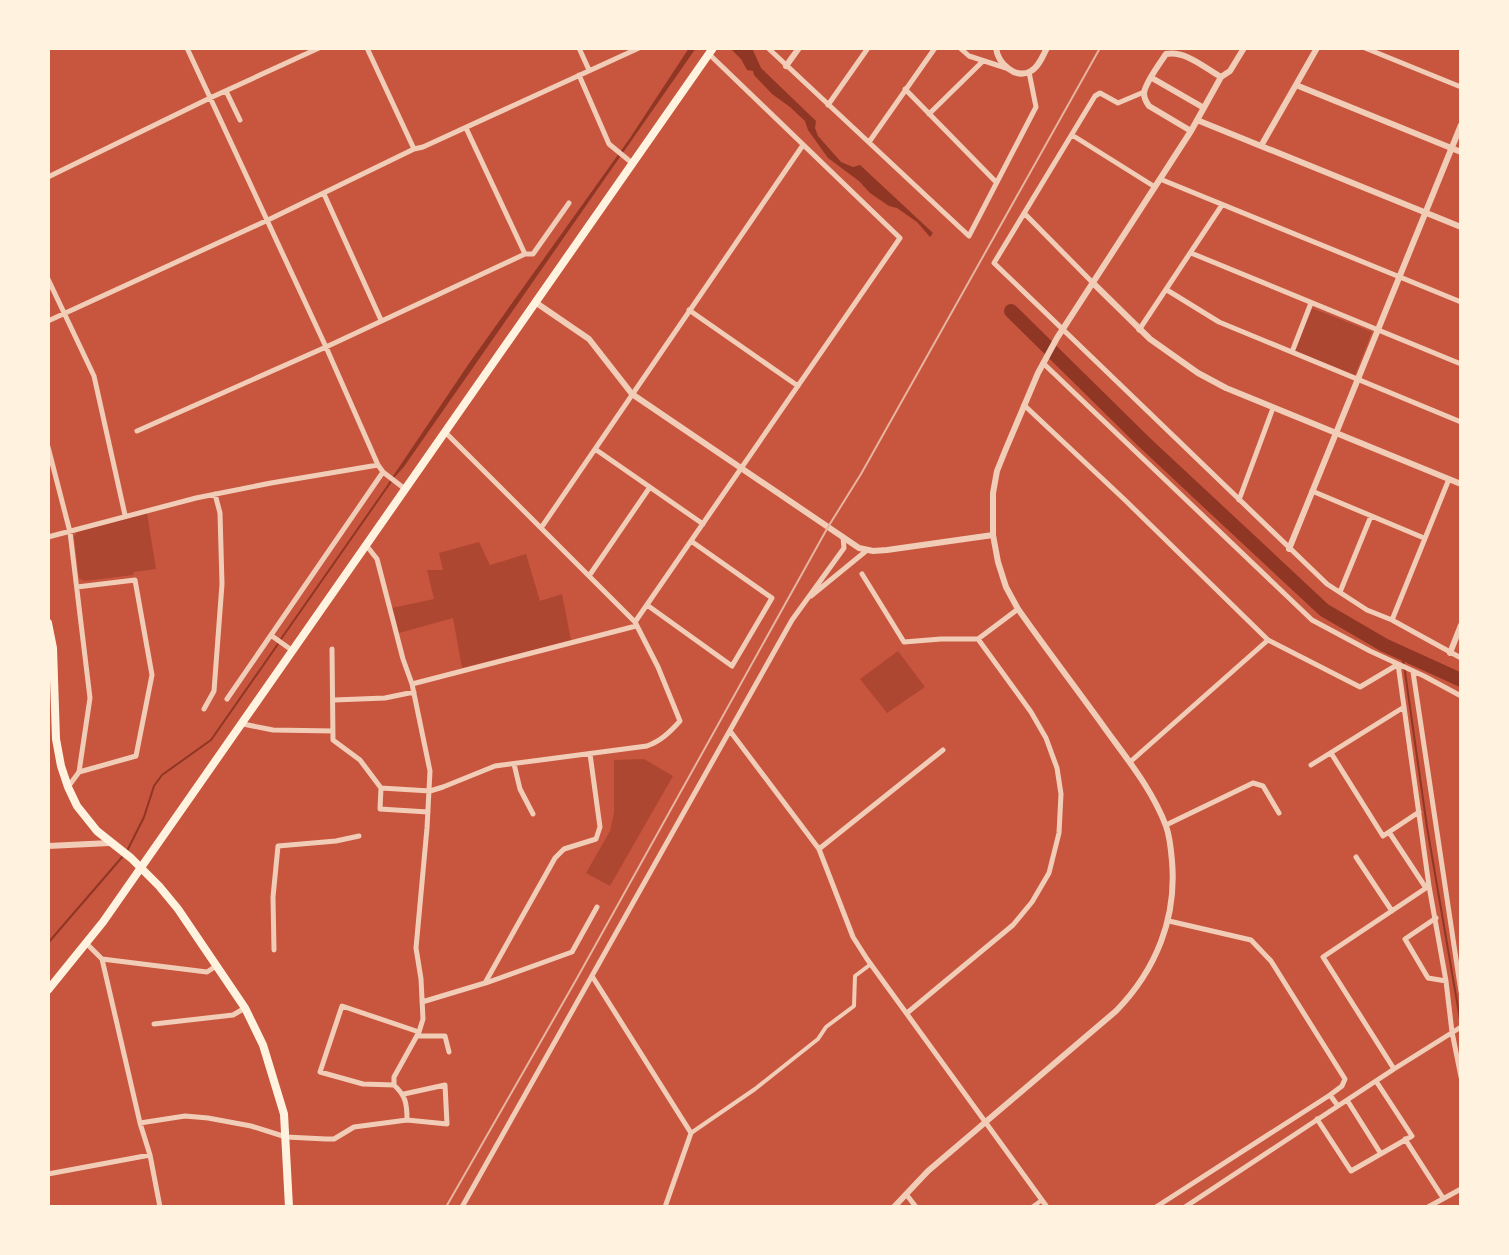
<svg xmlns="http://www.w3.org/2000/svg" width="1509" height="1255" viewBox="0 0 1509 1255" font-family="Inter,sans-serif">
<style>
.green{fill:#ae4732}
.water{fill:#8f3625}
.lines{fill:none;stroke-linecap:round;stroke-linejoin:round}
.stream{stroke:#8f3625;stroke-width:2}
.river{stroke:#8f3625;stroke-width:14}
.pedestrian{stroke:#f1ccb7;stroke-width:4}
.minor{stroke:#f1ccb7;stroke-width:5}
.tertiary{stroke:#f1ccb7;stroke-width:6}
.primary{stroke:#fff3e0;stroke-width:8}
.trunk{stroke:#fff3e0;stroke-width:8}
.rail{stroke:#e9b49f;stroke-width:2}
</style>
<rect width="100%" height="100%" fill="#c8553d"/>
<path class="green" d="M1312 308 1372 332 1355 375 1295 351Z
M147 513 156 569 134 572 133 575 84 581 79 578 74 537 77 532Z
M479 542 490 565 526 554 540 601 562 594 571 640 462 668 453 618 399 633 392 608 434 599 427 570H443L439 553Z
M898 651 925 687 887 713 860 679Z
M644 759 673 776 610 886 586 873 610 831 614 813V760Z"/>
<path class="water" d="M689 48H696L403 468 387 485 470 362 630 138Z
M730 48H752L761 68 816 121 815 128 818 136 841 162 853 167 860 165 933 233 930 237 917 222 897 208 889 206 870 193 859 181 828 158 808 130 805 121 790 107 772 94 754 75 753 71 747 70 741 59Z"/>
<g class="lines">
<path class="stream" d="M281 639 392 480
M1400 651 1404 665 1427 827 1461 1025
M127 851 144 817 154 786 162 775 211 740 278 644
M48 943 123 856"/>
<path class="river" d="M1011 311 1143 441 1324 610 1384 645 1461 680"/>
<path class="pedestrian" d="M691 1133 755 1089 818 1039 826 1027 854 1006 855 976 871 964
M1032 1207 1042 1200"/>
<path class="minor" d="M187 48 326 347 378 465 383 472 405 489
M367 48 414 149
M579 48 589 70
M768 48 969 236 1036 107 1029 72
M960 48 969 56 1006 68
M1365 48 1461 87
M579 75 609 144 632 163
M905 89 996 182
M226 91 240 120
M1144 92 1118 103 1100 93 1095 96 994 263 1327 584 1367 610 1392 620 1461 658
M828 105 868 48
M929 114 983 61
M466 128 525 254
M1072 135 1155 187
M869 142 935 48
M48 177 210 98 319 48
M1160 179 1461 302
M324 194 381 320
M1024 213 1093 283
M1191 253 1461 364
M48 279 94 376 125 515
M1167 290 1219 322 1461 422
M689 310 798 386
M48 321 268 220 414 149 423 147 639 48
M1139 330 1222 205
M1292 352 1311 303
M1043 363 1312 620 1370 651 1424 676 1461 696
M1024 405 1126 501 1268 640 1360 687 1397 665
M137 431 326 347 525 254H533L569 203
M48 447 70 532 90 698 79 772 68 787
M595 449 703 524
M1312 491 1424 538
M1239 500 1273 408
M541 528 803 145
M48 537 196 498 271 483 378 465
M366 545 377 559 403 659 412 684 430 771 427 828 416 948 421 979 423 1019 419 1032 394 1077V1085C406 1096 407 1104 407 1120
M862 574 904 642 941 639H978L1018 609
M589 576 650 487
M77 587 135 580 152 675 136 756 79 772
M1340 592 1371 516
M811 596 866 551
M647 605 732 666 772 598 691 541
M1392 620 1449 479
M635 622 900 238 709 54
M272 636 293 651
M332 649 333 740 360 760 381 788 430 791 443 787 495 766 647 746C661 741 670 732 680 721L658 667 635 622 445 432
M1398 664 1429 886 1446 981 1452 1032 1461 1077
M1413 672 1461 992
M412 684 636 626
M227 699 383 472
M334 700 385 698 414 692
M204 709 214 691 222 584 220 513 215 494
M243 724 273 730 333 731
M730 731 819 849 853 937 867 959 1047 1207
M1331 753 1383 836 1419 812
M1130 762 1268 640
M514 764 520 789 533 814
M1311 765 1404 707
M381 788 380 809 428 812
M1166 825 1253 783 1263 786 1279 813
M1389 832 1426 888
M819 849 943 750
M1356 857 1392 911
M1436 918 1405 939 1428 978 1446 981
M1169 921 1251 940 1271 961 1345 1079 1342 1086 1330 1095 1338 1106
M87 944 102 959 140 1123 150 1155 160 1207
M274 950 273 897 278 846 336 841 359 836
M102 959 207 972 216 966
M592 976 691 1133 665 1207
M486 983 572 952 597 907
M422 1002 485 983 555 858 564 849 596 839 600 827 590 754
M907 1013 1013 925 1032 902 1049 873 1059 833 1061 794 1057 768 1046 738 1031 712 978 639
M154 1024 233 1015 245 1008
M417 1036H445L449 1052
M1394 1069 1323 957 1429 886
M394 1085 363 1084 320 1072 342 1006 419 1032
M1347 1100 1381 1154
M1317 1119 1351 1171 1412 1136 1376 1081
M140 1123 185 1116 208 1118 251 1126 286 1137 326 1139H334L354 1127 407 1120 447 1124 445 1085 404 1094
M1405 1139 1443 1198
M48 1174 150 1155
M906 1194 916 1207
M462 1207 792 620 844 548 843 537
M1156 1207 1330 1095
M1185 1207 1394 1069 1461 1027
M1428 1207 1461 1189"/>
<path class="tertiary" d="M996 48C998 63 1015 80 1031 71 1039 67 1043 55 1047 48
M786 66 799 48
M1152 78 1204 108
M1296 85 1461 152
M1197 120 1461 227
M1191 131 1149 106C1146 102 1144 99 1144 93 1145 83 1160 63 1166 54 1185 50 1205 68 1221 77
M1261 146 1317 48
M1093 283 1150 339 1198 373 1226 388 1461 484
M535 302 589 339 632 394 859 548 873 551 887 550 993 535
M1289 549 1461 125
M1450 653 1461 625
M48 846 110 843
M894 1207 928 1171 1116 1011C1156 970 1177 918 1172 861 1171 849 1170 837 1166 826 1152 789 1127 759 1104 727 1076 688 1046 649 1018 609L1006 587 998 562 993 535V493L997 471 1005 451 1038 373 1057 338 1160 179 1191 131 1221 77 1230 71 1244 48"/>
<path class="primary" d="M48 623 53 648 56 739 61 766 68 787 77 806 97 831 131 858 159 886 178 909 245 1008 263 1045 284 1114 289 1207"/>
<path class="trunk" d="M48 990 103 922 713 48"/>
<path class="rail" d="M446 1207 576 980 828 527 861 474 1100 48"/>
</g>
<rect width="1509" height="1255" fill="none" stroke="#fff3e0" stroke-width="100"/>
</svg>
